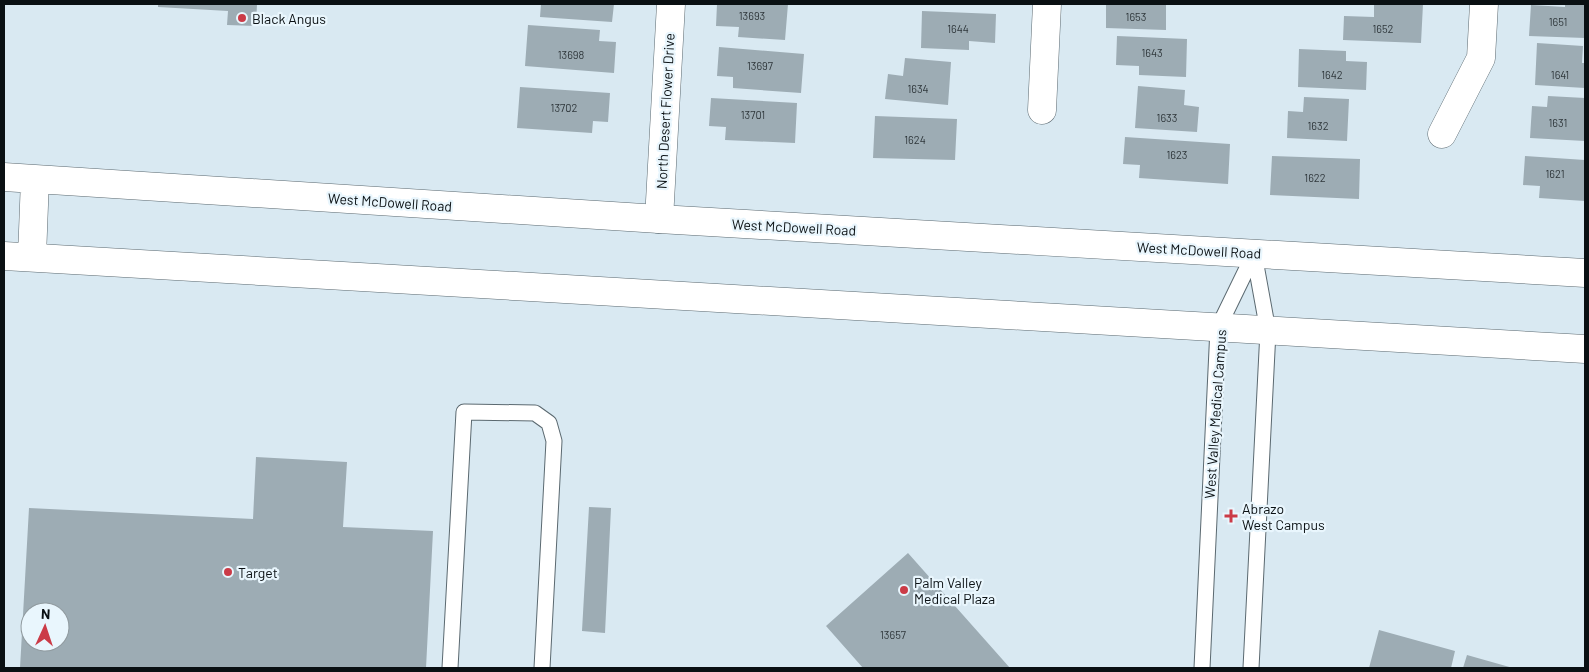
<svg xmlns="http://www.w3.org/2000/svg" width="1589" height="672" viewBox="0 0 1589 672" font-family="Barlow,sans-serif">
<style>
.building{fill:#9dacb4;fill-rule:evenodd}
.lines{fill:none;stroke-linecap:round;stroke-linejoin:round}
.service-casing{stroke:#5b6970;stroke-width:17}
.minor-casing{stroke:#5b6970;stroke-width:29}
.primary-casing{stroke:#5b6970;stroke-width:29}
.service{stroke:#fff;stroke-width:15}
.minor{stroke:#fff;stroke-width:28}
.primary{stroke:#fff;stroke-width:28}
.poi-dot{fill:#cb3b47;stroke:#e9f6fd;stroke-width:2}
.labels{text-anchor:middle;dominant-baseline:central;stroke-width:4.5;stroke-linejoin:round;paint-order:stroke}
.number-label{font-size:11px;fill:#2f373b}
.poi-label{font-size:14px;fill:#0a1013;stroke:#e9f6fd;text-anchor:start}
.street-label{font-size:14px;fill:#0a1013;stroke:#e9f6fd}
</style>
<rect width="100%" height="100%" fill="#d9e9f2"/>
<path class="building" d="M158 4H257L256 26 227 25 228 11 158 7Z
M541 4H614L612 22 540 17Z
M717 4H788L785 40 738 37 739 27 716 26Z
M1106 4H1166V30L1106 28Z
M1374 4H1423L1421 43 1343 40 1344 16 1374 17Z
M1565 4H1585V38L1529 36 1531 5 1565 7Z
M922 11 996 14 995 43 969 41V50L921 48Z
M528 25 600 30 599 41 616 42 614 73 525 66Z
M1117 36 1187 39 1186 77 1139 75V66L1116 65Z
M1537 43 1583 46 1582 63H1585V88L1535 85Z
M719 47 804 54 801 93 733 88V77L717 76Z
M1299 49 1346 51V61L1367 62 1366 90 1298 87Z
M905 58 951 62 948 105 885 99 888 74 903 76Z
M1138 86 1185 90 1184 105 1199 107 1197 132 1135 128Z
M520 87 610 93 608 122 593 121 592 133 517 128Z
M1548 96 1585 98V141L1530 138 1532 106 1547 107Z
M1304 97 1349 99 1347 141 1287 138 1288 111 1303 112Z
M711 98 797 103 795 143 725 140 726 127 709 126Z
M875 116 957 119 955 160 873 158Z
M1125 137 1230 144 1228 184 1139 178 1140 165 1123 164Z
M1272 156 1360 159 1359 199 1270 195Z
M1525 156 1585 160V201L1539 198 1540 186 1523 185Z
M256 457 347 462 343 527 433 531 426 668H20L29 508 253 519ZM30 612H60V642H30Z
M589 507 611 508 605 633 582 631Z
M908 553 1010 668H863L826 626Z
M1379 630 1455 651 1451 668H1369Z
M1467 655 1513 668H1463Z"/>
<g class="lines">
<defs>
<path id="service" d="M450 668 464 412 535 413 549 423 554 441 542 668
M1202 668 1218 328 1254 254
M1251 668 1268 331 1254 254"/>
<path id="minor" d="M1042 110 1047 4
M1442 134 1481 58 1484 4
M659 219 671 4"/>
<path id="primary" d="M4 177 659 219 1585 273
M4 256 1585 349
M32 257 35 179"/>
</defs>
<use href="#service" class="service-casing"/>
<use href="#minor" class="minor-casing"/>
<use href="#primary" class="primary-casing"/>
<use href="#service" class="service"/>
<use href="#minor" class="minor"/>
<use href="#primary" class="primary"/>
</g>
<g class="poi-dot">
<circle cx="242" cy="18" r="5"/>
<path d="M1228.5 508.5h5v5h5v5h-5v5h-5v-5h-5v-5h5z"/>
<circle cx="228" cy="572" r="5"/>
<circle cx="904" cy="590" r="5"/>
</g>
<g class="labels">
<g class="number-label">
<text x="752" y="15">13693</text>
<text x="1136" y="16">1653</text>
<text x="1558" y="21">1651</text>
<text x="958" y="28">1644</text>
<text x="1383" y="28">1652</text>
<text x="1152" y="52">1643</text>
<text x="571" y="54">13698</text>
<text x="760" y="65">13697</text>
<text x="1332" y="74">1642</text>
<text x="1560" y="74">1641</text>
<text x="918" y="88">1634</text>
<text x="564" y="107">13702</text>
<text x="753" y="114">13701</text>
<text x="1167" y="117">1633</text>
<text x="1558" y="122">1631</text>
<text x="1318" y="125">1632</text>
<text x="915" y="139">1624</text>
<text x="1177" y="154">1623</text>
<text x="1555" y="173">1621</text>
<text x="1315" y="177">1622</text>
<text x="893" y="634">13657</text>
</g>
<g class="poi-label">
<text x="252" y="18">Black Angus</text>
<text x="1242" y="508">Abrazo<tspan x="1242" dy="16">West Campus</tspan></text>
<text x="238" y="572">Target</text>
<text x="914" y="582">Palm Valley<tspan x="914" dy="16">Medical Plaza</tspan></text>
</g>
<g class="street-label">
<text transform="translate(665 111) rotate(-87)">North Desert Flower Drive</text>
<text transform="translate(390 202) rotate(4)">West McDowell Road</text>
<text transform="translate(794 227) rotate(3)">West McDowell Road</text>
<text transform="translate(1199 250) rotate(3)">West McDowell Road</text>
<text transform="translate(1215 414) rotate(-86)">West Valley Medical Campus</text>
</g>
</g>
<rect width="1589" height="672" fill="none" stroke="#0a1013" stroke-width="10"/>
<g transform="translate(45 627) rotate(3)"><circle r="24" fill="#e9f6fd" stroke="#909a9f"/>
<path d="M0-4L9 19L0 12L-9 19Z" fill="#cb3b47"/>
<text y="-8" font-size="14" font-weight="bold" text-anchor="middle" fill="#0a1013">N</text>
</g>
</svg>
